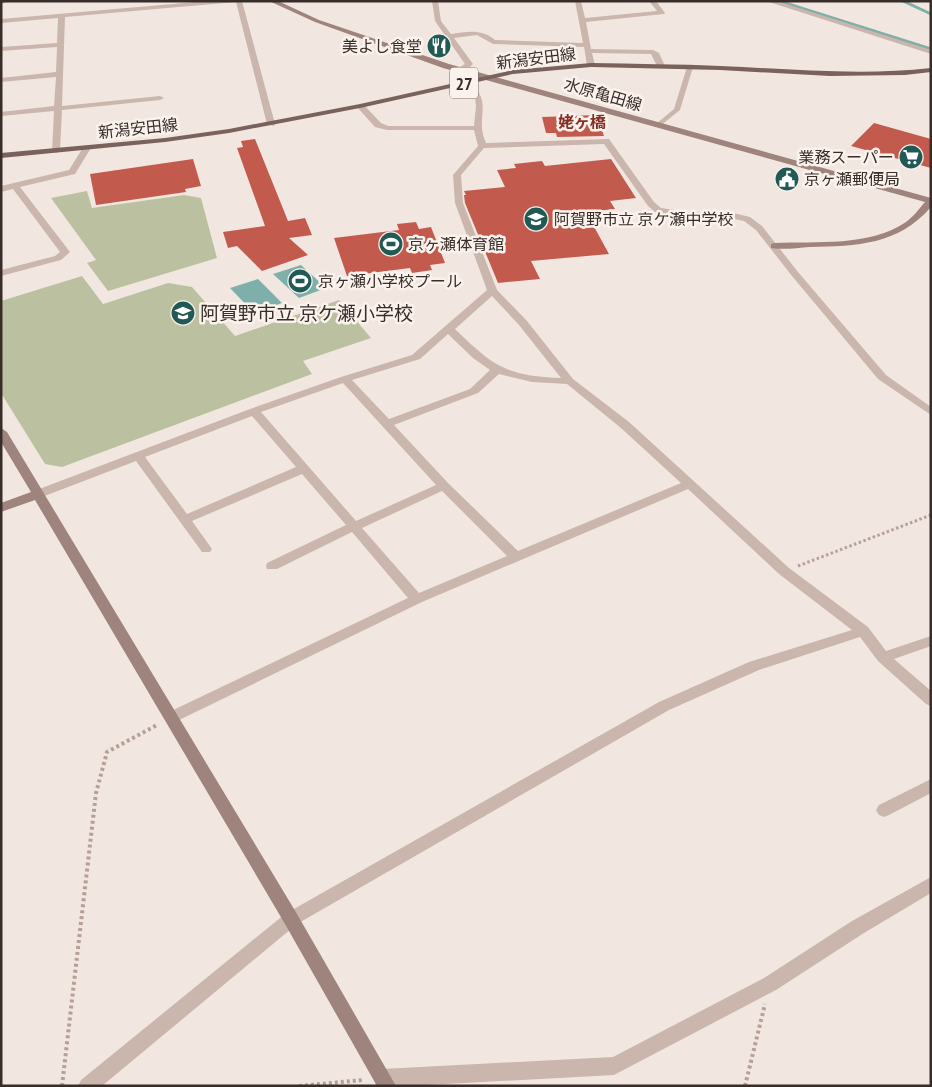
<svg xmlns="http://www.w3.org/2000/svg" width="932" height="1087" viewBox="0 0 932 1087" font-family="'PT Sans Narrow','Noto Sans JP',sans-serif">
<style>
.green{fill:#bbc1a0}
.water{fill:#7fafaa}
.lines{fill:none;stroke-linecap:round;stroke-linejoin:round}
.stream{stroke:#7fafaa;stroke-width:3}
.building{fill:#c25b4e}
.path-far1{stroke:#b69f96;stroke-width:3;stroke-dasharray:2.5 2.5;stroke-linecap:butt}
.path{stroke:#b69f96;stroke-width:4;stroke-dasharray:3 3;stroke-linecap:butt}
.lane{fill:#cab6ac;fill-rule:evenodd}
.street{fill:#cab6ac;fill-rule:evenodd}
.secondary{fill:#9e847d;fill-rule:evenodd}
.primary{fill:#7a625c;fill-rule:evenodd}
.labels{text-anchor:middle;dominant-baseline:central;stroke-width:5;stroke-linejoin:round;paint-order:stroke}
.far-poi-label{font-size:16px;fill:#392d2a;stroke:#faf2ec;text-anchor:start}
.far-street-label{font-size:16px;fill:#392d2a;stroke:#faf2ec}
.far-neighbourhood-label{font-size:16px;font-weight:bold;fill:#853026;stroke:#faf2ec}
.shield{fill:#faf2ec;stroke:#736864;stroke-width:1}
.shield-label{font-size:18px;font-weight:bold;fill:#392d2a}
.poi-label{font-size:19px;fill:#392d2a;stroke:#faf2ec;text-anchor:start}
</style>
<rect width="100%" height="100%" fill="#f2e7e0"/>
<path class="green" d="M87 191 92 208 184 195 201 198 217 258 108 291 87 263 96 260 51 198Z
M82 276 103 304 168 283 192 287 235 336 339 300 371 338 303 361 312 374 62 467 45 464 1 393V301Z"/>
<path class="water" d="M301 265 326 288 299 298 273 274Z
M258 279 282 303 254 313 230 288Z"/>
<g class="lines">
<path class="stream" d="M779 1 931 49
M903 1 931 14"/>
</g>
<path class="building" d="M597 115 604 136 557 137 556 133H546L542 117Z
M874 123 931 139V168L851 146Z
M255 139 288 221 305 218 312 235 289 238 308 255 262 271 237 246 228 248 223 232 265 226 237 148 243 147 241 141Z
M193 159 201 186 185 189 186 192 96 205 90 174Z
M611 159 636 198 610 201 615 209 586 212 609 254 531 261 540 279 498 283 465 203 464 195H466L464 191 505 187 497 170 516 168 514 164 542 161 545 166Z
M416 222 419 229 431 227 445 263 430 265 432 270 412 273 410 268 347 276 334 238 399 230 397 224Z"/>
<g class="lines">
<path class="path-far1" d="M798 566 931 515"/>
<path class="path" d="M62 1086 96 793 107 752 157 725
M299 1086 363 1080
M745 1086 765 1004"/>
<path class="lane" d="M690 65 693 67 680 110 660 126H656V124L674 109 687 67Z"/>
<path class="street" d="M1 1H11L1 4Z
M207 1H242L275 124 274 126 267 124 236 2 65 17 62 106 160 96 164 98 160 100 62 110 60 151 56 153 52 151 54 111 1 116V112L54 106 56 77 1 82V78L56 72 57 47 1 51V47L57 43 58 18 1 23V19Z
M432 1H438L441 21 451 34C467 32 481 28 495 40L583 43 575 1H581L585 18 657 11 649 1H656L665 13 664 14 586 22 591 49 653 50 659 53 665 66 658 68 651 54 592 53 595 65 591 67 587 65 584 47 493 44 477 35 454 38 473 64 464 72H458V68L465 64 435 21Z
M766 1H777L931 50V54Z
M461 82C466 82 468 83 472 86 488 98 481 111 482 127 482 133 484 138 486 143L609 139 654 202 661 208 688 212H729L750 217 762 226 798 272 886 375 931 407V415L878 379 792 276 756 230 744 221 729 218H688L655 212 648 206 604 144 484 148 461 175 463 203 497 290 527 321 573 379 629 422 789 568 868 627 886 651 931 636V646L894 659 931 691V706L926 704 878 661 860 637 759 670 669 710 297 924 102 1086H78L81 1080 285 914 659 702 749 662 852 630 779 574 688 489 422 602 177 721 172 723 167 721 165 717 167 713 408 598 352 532 277 569H267L266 566 267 563 346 525 302 474 192 521 212 549 210 552H202L136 461 42 497 38 498 32 494 34 491 250 409 341 377 412 355 487 290 455 203 453 175 478 146 474 130H387L375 127 356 106 363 104 381 123 388 126H474L476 106 475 97 461 86ZM492 296 519 325 561 378C506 376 493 366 455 329ZM448 334 473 358 490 370 470 389 389 419 352 380 420 359ZM499 374 532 382 567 384 621 428 681 483 518 551 448 483 394 425 478 393ZM343 383 436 485 356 521 261 412ZM252 416 296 467 187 514 145 457ZM442 491 507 556 419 593 362 528Z
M84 146 91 148 75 174 20 187 70 252 61 260 1 276V270L55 256 60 252 13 189 1 192V186L69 170Z
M931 779V793L889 815 884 817 879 815 876 810 879 805Z
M931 877V893L864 933 776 990 614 1075 408 1086H379L376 1084 373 1078 376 1072 382 1069 613 1057 764 978 852 921Z"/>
<path class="secondary" d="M269 1H278L319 20 449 64 931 198V207C898 245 857 246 810 247 797 248 783 250 771 248V244L774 243C816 241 870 247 906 222 914 216 919 209 925 202L443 68 315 22Z
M1 428 7 432 297 914 396 1086H377L285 924 35 500 1 512V503L31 492 1 442Z"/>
<path class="primary" d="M591 63C634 64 678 64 721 66 791 69 861 76 931 68V72L905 75 830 76 720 70 591 67 513 74 360 108 229 133 165 142 1 158V153L165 138 229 129 360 104 513 70Z"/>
</g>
<defs>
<symbol id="restaurant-disc" viewBox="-11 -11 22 22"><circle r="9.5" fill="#215955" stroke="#faf2ec"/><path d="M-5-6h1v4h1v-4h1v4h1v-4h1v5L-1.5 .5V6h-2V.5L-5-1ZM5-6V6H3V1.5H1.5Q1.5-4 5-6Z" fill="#fff"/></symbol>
<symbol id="supermarket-disc" viewBox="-11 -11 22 22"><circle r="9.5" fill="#215955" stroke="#faf2ec"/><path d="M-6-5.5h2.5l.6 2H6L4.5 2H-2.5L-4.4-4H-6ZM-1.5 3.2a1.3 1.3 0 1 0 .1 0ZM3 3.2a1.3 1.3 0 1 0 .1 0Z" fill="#fff"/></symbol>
<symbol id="civic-disc" viewBox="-11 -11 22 22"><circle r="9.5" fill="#215955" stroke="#faf2ec"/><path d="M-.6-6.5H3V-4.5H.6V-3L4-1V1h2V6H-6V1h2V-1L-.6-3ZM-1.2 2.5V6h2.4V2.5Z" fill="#fff"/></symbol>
<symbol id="school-disc" viewBox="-11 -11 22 22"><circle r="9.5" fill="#215955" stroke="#faf2ec"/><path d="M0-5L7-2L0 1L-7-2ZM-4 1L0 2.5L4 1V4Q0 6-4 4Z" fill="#fff"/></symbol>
<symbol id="stadium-disc" viewBox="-11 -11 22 22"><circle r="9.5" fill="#215955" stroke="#faf2ec"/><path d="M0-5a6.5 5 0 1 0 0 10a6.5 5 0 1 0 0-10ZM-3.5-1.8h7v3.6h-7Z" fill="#fff"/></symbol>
</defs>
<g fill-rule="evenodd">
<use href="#restaurant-disc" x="425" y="32" width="28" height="28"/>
<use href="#supermarket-disc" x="897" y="143" width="28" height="28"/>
<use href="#civic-disc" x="773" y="165" width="28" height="28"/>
<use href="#school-disc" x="522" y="205" width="28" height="28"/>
<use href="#stadium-disc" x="377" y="230" width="28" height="28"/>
<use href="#stadium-disc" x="286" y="267" width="28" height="28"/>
<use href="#school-disc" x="169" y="299" width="28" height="28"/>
</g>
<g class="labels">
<g class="far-poi-label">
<text x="422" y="46" text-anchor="end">美よし食堂</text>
<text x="894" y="157" text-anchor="end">業務スーパー</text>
<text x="804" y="179">京ヶ瀬郵便局</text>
<text x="554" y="219">阿賀野市立 京ケ瀬中学校</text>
<text x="408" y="244">京ヶ瀬体育館</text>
<text x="318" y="281">京ヶ瀬小学校プール</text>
</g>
<g class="far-street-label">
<text transform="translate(536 58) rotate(-7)">新潟安田線</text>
<text transform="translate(603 94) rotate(16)">水原亀田線</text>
<text transform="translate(138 128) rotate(-6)">新潟安田線</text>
</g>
<g class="far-neighbourhood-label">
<text x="582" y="122">姥ヶ橋</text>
</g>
<rect class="shield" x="450" y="67.5" width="28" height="31" rx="4"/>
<g class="shield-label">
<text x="464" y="83">27</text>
</g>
<g class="poi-label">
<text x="200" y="313">阿賀野市立 京ケ瀬小学校</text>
</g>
</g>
<rect width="932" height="1087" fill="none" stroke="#392d2a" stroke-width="5"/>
</svg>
